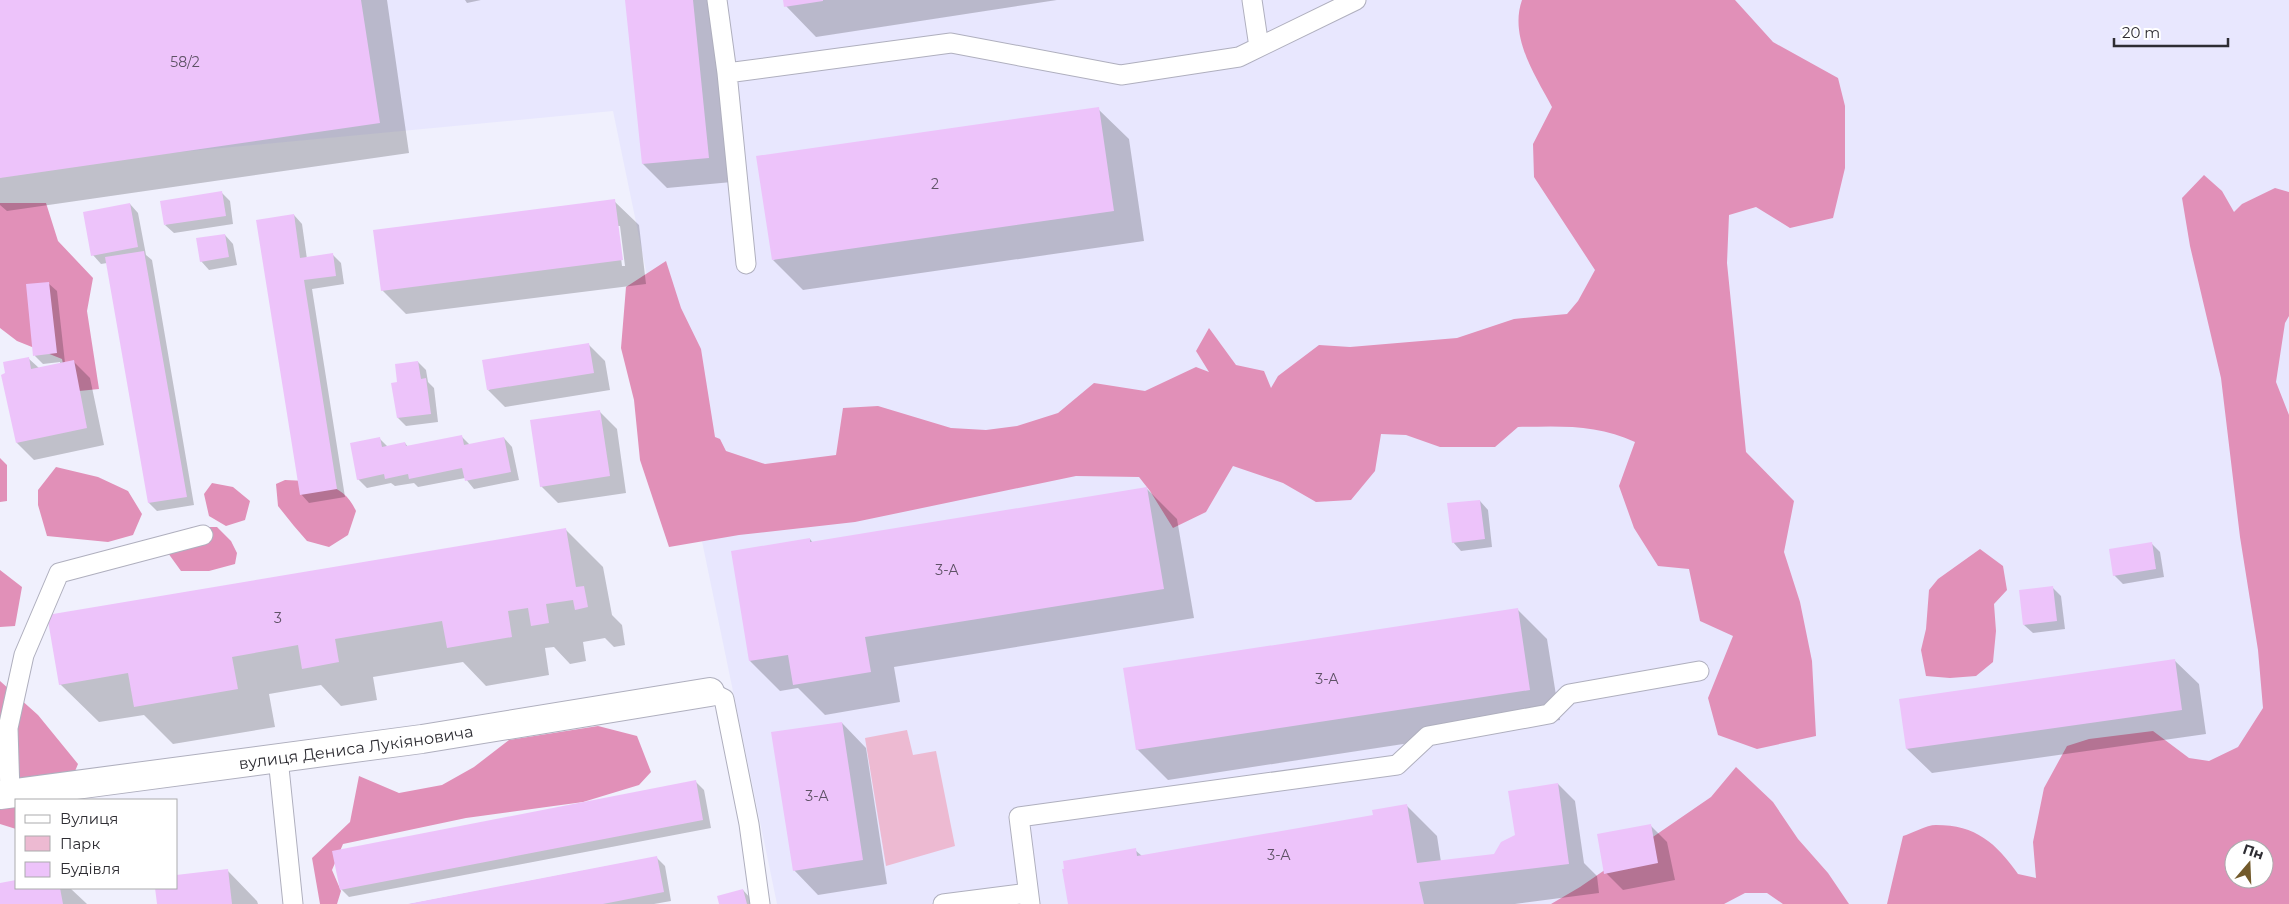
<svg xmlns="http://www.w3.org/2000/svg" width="2289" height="904" viewBox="0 0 2289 904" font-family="Montserrat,sans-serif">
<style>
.built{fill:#e8e7fe;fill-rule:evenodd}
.green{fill:#edbad2}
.forest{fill:#e190b8;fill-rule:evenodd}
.shadow{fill:#0003;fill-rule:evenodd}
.building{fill:#edc3fa}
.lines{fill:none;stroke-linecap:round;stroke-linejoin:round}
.lane-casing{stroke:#afafbe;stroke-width:21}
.street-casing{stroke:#afafbe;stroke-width:30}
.lane{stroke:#fff;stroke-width:19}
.street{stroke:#fff;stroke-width:28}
.labels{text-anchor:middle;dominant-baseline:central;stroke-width:4.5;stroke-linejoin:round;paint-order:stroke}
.number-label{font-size:14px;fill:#5e5265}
.street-label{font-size:16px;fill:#2e2d33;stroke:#fff}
</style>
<rect width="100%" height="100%" fill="#f0f0fd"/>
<path class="built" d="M0 0H2289V904H777L613 111 0 169ZM2234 849H2264V879H2234Z"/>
<path class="green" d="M907 730 913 755 936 751 955 846 886 866 865 738Z"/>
<path class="forest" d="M1522 0H1735L1773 42 1838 78 1845 106V168L1833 218 1790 228 1756 207 1729 215 1727 263 1746 452 1794 501 1784 552 1800 602 1812 661 1816 736 1757 749 1718 735 1708 698 1733 636 1700 621 1689 569 1658 566 1634 528 1619 486 1635 442C1598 424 1559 426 1518 427L1495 447H1440L1406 435 1381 434 1375 471 1351 500 1316 502 1283 483 1233 466 1206 512 1173 528 1150 491 1139 477 1076 476 855 522 739 535 669 547 640 460 634 400 621 348 626 287 666 261 681 308 701 349 715 437 720 439 726 451 765 464 836 455 843 408 878 406 951 428 986 430 1017 426 1058 413 1094 383 1145 391 1196 367 1209 372 1196 351 1209 328 1236 365 1264 371 1271 388 1278 376 1319 345 1350 347 1457 338 1514 319 1567 314 1578 301 1595 270 1534 177 1533 144 1552 107C1535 75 1509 37 1522 0Z
M2204 175 2222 191 2234 212 2242 204 2275 188 2289 192V316L2285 323 2276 382 2289 415V904H1887L1903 836C1913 833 1926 825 1936 825 1976 825 1996 843 2018 874L2036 878 2033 842 2044 788 2067 746 2089 739 2153 731 2189 758 2209 761 2238 747 2263 708 2258 650 2240 537 2221 378 2190 246 2182 198ZM2234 849H2264V879H2234Z
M0 203H46L58 241 93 278 87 311 99 389 69 392 62 359 17 341 0 328Z
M0 458 7 465V501L0 502Z
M56 467 98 477 128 491 142 514 133 535 108 542 47 536 38 505V490Z
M285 480C314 481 343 481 356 511L348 535 329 547 307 541 294 526 278 506 276 484Z
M212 483 233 487 250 501 245 520 226 526 209 516 204 494Z
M192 527H217L231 541 237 553 235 564 209 571H181L168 553 180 534Z
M1980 549 2003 566 2007 590 1994 604 1996 631 1993 662 1976 676 1950 678 1926 676 1921 650 1926 629 1929 590 1938 579Z
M0 570 22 587 15 626 0 627Z
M0 681 38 715 78 764 66 793 69 800H16V829L0 824Z
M598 726 637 736 651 772 639 785 583 802 466 818 343 844 332 870 341 891 337 904H320L312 858 350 822 359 776 399 793 442 785 474 767 509 740Z
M1736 767 1773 802 1798 839 1828 873 1849 904H1783L1767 893H1745L1724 904H1551L1580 887 1711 797Z"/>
<path class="shadow" d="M0 0H387L409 153 7 211 0 205Z
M465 0H481L467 3Z
M627 0H712L732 182 667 188 643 164Z
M785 0H1057L816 37 786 6Z
M1098 109 1129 139 1144 241 803 290 773 260Z
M221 192 230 201 233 224 174 233 165 225Z
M614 201 639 225 646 284 406 314 382 290ZM617 226H620L625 266H622Z
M130 204 138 213 146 255 152 260 194 505 157 511 149 503 107 263 101 264 93 255Z
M294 215 302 224 307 259 333 255 341 263 344 284 312 289 345 497 309 503 301 494Z
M225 235 233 244 237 265 209 270 201 261Z
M48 283 57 291 65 363 73 361 90 378 104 445 34 460 17 443 28 358 39 368 60 364V362L43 364 35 356Z
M588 344 605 361 610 390 505 407 488 390Z
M418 362 426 370 428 382 434 388 438 422 406 426 398 418 399 383Z
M600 412 617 429 626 493 558 503 541 486Z
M462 437 470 445 504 438 512 447 519 480 474 489 465 478 418 487 414 483 395 486 391 483 367 488 358 479 380 439 388 447 405 443 408 447Z
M1147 489 1177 519 1194 618 894 667 900 702 825 715 798 688 780 691 750 661 732 552 810 539 813 543Z
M1480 501 1488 510 1492 547 1461 551 1453 542Z
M565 529 603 567 612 615 622 625 625 645 614 647 605 638 583 642 586 661 570 664 554 647 545 648 549 675 486 686 463 662 373 677 377 700 341 706 321 685 269 694 275 727 173 744 144 715 99 722 60 684Z
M2152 544 2160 552 2164 577 2123 584 2114 575Z
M2052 587 2061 596 2065 629 2033 633 2024 625Z
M1517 609 1547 639 1560 720 1168 780 1137 749Z
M2174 660 2199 684 2206 734 1932 773 1907 749 1900 700Z
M842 723 866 748 887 884 818 895 794 870Z
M695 781 704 790 711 828 349 897 341 889Z
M1558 784 1575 801 1584 863 1597 876 1599 893 1515 904H1070L1135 850 1142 856 1374 816 1407 806 1437 836 1441 862 1495 855 1502 843 1516 836Z
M1650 825 1667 842 1675 880 1623 890 1606 873Z
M656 857 665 866 671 901 654 904H410Z
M227 870 257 901 258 904H158L156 888H176Z
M16 881V888H70L87 904H0V884Z
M743 890 751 899 753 904H720Z"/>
<path class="building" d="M0 0H361L380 123 0 178Z
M625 0H693L709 158 642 164Z
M783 0H823V1L784 7Z
M1099 107 1114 211 772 260 756 156Z
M222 191 226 216 164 225 160 201Z
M615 199 623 260 381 291 373 230Z
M130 203 138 247 91 256 83 212Z
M294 214 300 258 333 253 336 276 304 280 337 489 300 495 256 220Z
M225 234 229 257 200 262 196 238Z
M144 251 187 497 148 503 105 257Z
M49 282 57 353 33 356 26 284Z
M589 343 594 373 487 390 482 360Z
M29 357 31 369 74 360 87 428 16 443 1 375 5 373 3 362Z
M418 361 421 379 426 378 431 414 397 418 391 383 397 382 395 364Z
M600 410 610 476 540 487 530 420Z
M462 435 464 445 504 437 511 472 465 481 462 468 409 479 408 474 385 479 384 474 357 480 350 443 380 437 382 447 405 442 406 446Z
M1147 487 1164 589 865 637 871 672 793 685 788 655 749 661 731 551 810 538V542Z
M1480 500 1485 539 1452 543 1447 503Z
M566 528 576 587 584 586 588 607 575 610 573 600 546 604 549 623 531 626 528 608 508 611 512 637 447 648 442 621 335 639 339 662 302 669 298 645 232 657 238 689 134 707 128 673 59 685 47 615Z
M2152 542 2156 569 2113 576 2109 549Z
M2053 586 2057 621 2023 625 2019 590Z
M1518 608 1530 690 1136 750 1123 668Z
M2175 659 2182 710 1906 749 1899 699Z
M842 722 863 860 793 871 771 732Z
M696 780 703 820 340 890 332 851Z
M1558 783 1569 864 1419 882 1424 904H1068L1062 869H1064L1063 861 1136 848 1137 856 1373 815 1372 810 1407 804 1417 863 1494 854 1501 842 1515 835 1508 791Z
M1651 824 1658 863 1604 874 1597 834Z
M657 856 664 892 603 904H408Z
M228 869 232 904H157L155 888H176V875Z
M16 880V888H60L63 904H0V883Z
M743 889 747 904H719L717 896Z"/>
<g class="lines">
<defs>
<path id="lane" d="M717 0 727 73 746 264
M1252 0 1259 47
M727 73 951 43 1121 75 1239 57 1356 0
M710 692 724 699 749 824 760 904
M278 758 293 904
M10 793 8 728 24 655 59 573 203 535
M943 904 1028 893
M1030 904 1019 817 1397 765 1428 736 1549 714 1569 694 1699 671"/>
<g id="street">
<path id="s1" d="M0 795 422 739 710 692"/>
</g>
</defs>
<use href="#lane" class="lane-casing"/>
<use href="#street" class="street-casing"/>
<use href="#lane" class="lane"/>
<use href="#street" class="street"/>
</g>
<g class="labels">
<g class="number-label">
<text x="185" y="62">58/2</text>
<text x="935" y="184">2</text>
<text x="947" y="570">3-А</text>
<text x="278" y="618">3</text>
<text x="1327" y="679">3-А</text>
<text x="817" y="796">3-А</text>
<text x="1279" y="855">3-А</text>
</g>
<g class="street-label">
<text stroke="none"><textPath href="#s1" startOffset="359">вулиця Дениса Лукіяновича</textPath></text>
</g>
</g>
<rect x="15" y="799" width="162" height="90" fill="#ffffff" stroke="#ababad"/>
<rect x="25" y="815" width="25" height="8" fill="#ffffff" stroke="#ababad"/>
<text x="60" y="824" font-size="15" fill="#2e2d33">Вулиця</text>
<rect x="25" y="836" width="25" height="15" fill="#edbad2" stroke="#ababad"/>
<text x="60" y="849" font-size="15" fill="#2e2d33">Парк</text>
<rect x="25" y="862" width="25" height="15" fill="#edc3fa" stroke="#ababad"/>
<text x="60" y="874" font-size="15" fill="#2e2d33">Будівля</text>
<g transform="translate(2249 864) rotate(19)"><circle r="24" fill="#ffffff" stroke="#ababad"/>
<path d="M0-4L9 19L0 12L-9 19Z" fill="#725a2b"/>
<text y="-8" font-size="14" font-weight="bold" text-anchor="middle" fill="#2e2d33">Пн</text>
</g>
<path d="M2114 38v8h114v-8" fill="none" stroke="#2e2d33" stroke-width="2.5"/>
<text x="2122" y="38" font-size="15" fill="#2e2d33" stroke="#ffffff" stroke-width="4" paint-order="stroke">20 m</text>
</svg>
